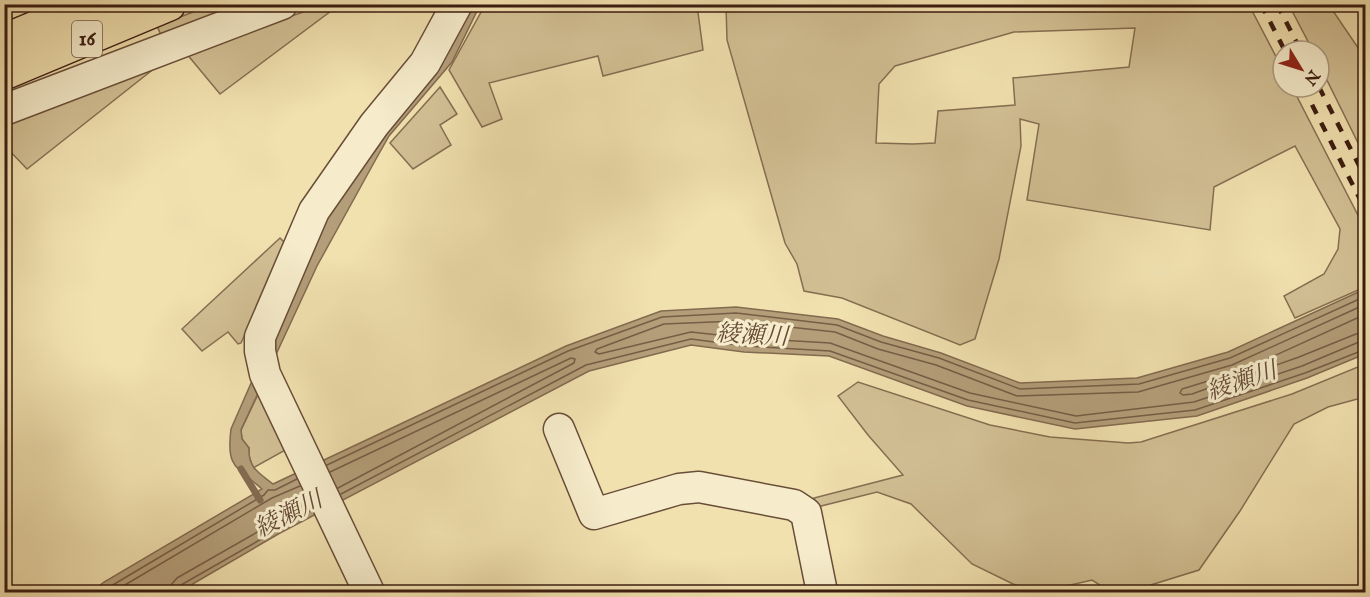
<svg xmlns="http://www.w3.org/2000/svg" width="1370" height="597" viewBox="0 0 1370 597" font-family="'IM FELL English','Noto Serif JP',serif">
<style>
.green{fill:#d2c094;stroke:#866e52;stroke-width:1.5;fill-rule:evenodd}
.water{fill:#b39e79;stroke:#836a4f;stroke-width:1.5}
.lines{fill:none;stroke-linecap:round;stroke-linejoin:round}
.shore{stroke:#775d45;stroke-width:1.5}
.stream{stroke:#836a4f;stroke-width:7}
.minor-casing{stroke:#684d38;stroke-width:33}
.highway-casing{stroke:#3b1c11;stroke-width:36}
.minor{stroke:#f6eccb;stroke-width:30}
.highway{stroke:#f1e1af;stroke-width:33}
.rail{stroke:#3b1c11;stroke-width:4.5;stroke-dasharray:10 10;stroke-linecap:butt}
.labels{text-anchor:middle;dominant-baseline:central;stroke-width:6;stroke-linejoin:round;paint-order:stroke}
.shield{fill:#f6eccb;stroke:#735a49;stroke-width:1.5}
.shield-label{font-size:21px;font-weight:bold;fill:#3b1c11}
.water-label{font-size:24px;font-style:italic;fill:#654a35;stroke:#f6eccb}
</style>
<rect width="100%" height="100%" fill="#f1e1af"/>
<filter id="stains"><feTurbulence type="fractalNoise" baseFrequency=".00333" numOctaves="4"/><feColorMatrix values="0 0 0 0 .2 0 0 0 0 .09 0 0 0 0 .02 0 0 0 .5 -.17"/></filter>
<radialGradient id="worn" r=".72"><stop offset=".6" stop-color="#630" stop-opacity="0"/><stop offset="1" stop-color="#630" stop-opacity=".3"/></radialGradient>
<path class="green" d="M211 5H245L161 35 157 26Z
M323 5H339L220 94 186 53Z
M485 5H697L703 50 603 76 598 56 489 83 502 119 482 127 449 70Z
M726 5H1249L1283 70V87H1292L1365 229V287L1295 318 1284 296 1324 274 1338 249 1340 229 1295 146 1214 187 1210 230 1027 200 1039 124 1020 119 1021 146 999 259 975 339 960 345 842 298 804 291 797 264 785 243 727 40ZM1135 28 1129 67 1013 78 1015 105 938 111 935 143 913 144 876 143 879 84 895 66 1014 32Z
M1289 5H1329L1365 58V157L1319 64V51H1313Z
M165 60 27 169 5 146V124Z
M440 87 457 114 440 125 451 145 413 169 390 143Z
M280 238 286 244 241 343 238 344 228 332 202 351 182 329Z
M1365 364V397L1328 407 1294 424 1240 511 1199 570 1128 592H1111L1092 580 1040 592 1013 584 972 564 911 504 877 492 817 507 814 498 903 475 868 435 838 396 858 382 990 425 1050 437 1128 443 1141 442 1292 394Z
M261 388 289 448 253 468 249 456V448L242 439 241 430Z"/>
<path class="water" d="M465 5H480L452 62 389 136 376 159 317 266 241 430 242 439 249 448C248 468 259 473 273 484L566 346 661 311 736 307 838 319 883 336 941 353 1020 383 1137 378 1228 352 1365 289V354L1307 378 1197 416 1075 429 967 406 829 356 744 352 691 345 589 371 280 533 179 592H91L104 582 262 489C236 466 226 468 231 429L305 260 368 144Z"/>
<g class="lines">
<path class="shore" d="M1366 304 1232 365 1138 392 1017 396 936 365 878 349 835 332 736 321 664 324 597 349 595 352 599 354 691 332 746 338 830 343 970 393 1076 416 1194 402 1302 366 1359 342 1366 341
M1366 314 1243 370 1241 374 1245 376 1299 357 1356 334 1366 332
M1218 378 1222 380 1220 384 1192 394 1183 395 1180 393 1182 389Z
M327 465 568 351 662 317 736 313 837 325 881 342 939 358 1020 389 1139 384 1230 358 1366 296
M330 472 571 358 575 359 574 363 338 488
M341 494 586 365 691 339 745 346 830 351 968 400 1075 423 1195 410 1305 373 1366 349
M101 592 264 495 268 490H275L297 479
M113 592 272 498 300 486
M170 592 171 585 177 578 308 503
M177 592 181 585 312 510"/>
<path class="stream" d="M241 469 260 500"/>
<defs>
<path id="minor" d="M4 110 282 4
M559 429 594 514 679 489 699 487 794 505 806 513 822 592
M369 592 265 374 260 351V337L314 211 374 125 425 63 457 4"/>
<path id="highway" d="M4 41 93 4
M4 73 169 4"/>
</defs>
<use href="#minor" class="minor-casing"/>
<use href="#highway" class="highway-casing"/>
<use href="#minor" class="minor"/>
<use href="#highway" class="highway"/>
<path class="rail" d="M1261 4 1285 51
M1277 4 1301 51
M1303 87 1366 211
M1319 87 1366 179"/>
</g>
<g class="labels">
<rect class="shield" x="72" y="21" width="30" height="36" rx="4.5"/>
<g class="shield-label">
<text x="87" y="39">16</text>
</g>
<g class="water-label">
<text transform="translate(752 336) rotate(3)">綾瀬川</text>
<text transform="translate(1242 382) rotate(-19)">綾瀬川</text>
<text transform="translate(289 515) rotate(-27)">綾瀬川</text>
</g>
</g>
<rect width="1370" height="597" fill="none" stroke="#f1e1af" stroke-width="24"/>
<rect x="6" y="6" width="1358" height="585" fill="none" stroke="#3b1c11" stroke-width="3"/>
<rect x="12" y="12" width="1346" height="573" fill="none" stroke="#3b1c11" stroke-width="1.5"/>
<g transform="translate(1301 69) rotate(128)"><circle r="28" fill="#f6eccb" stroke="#ab9981" stroke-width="1.5"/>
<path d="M0-4.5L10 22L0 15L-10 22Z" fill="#8f2418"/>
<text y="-9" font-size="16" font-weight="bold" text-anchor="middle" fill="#3b1c11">N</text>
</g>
<rect width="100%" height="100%" filter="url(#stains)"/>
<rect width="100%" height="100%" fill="url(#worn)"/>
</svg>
